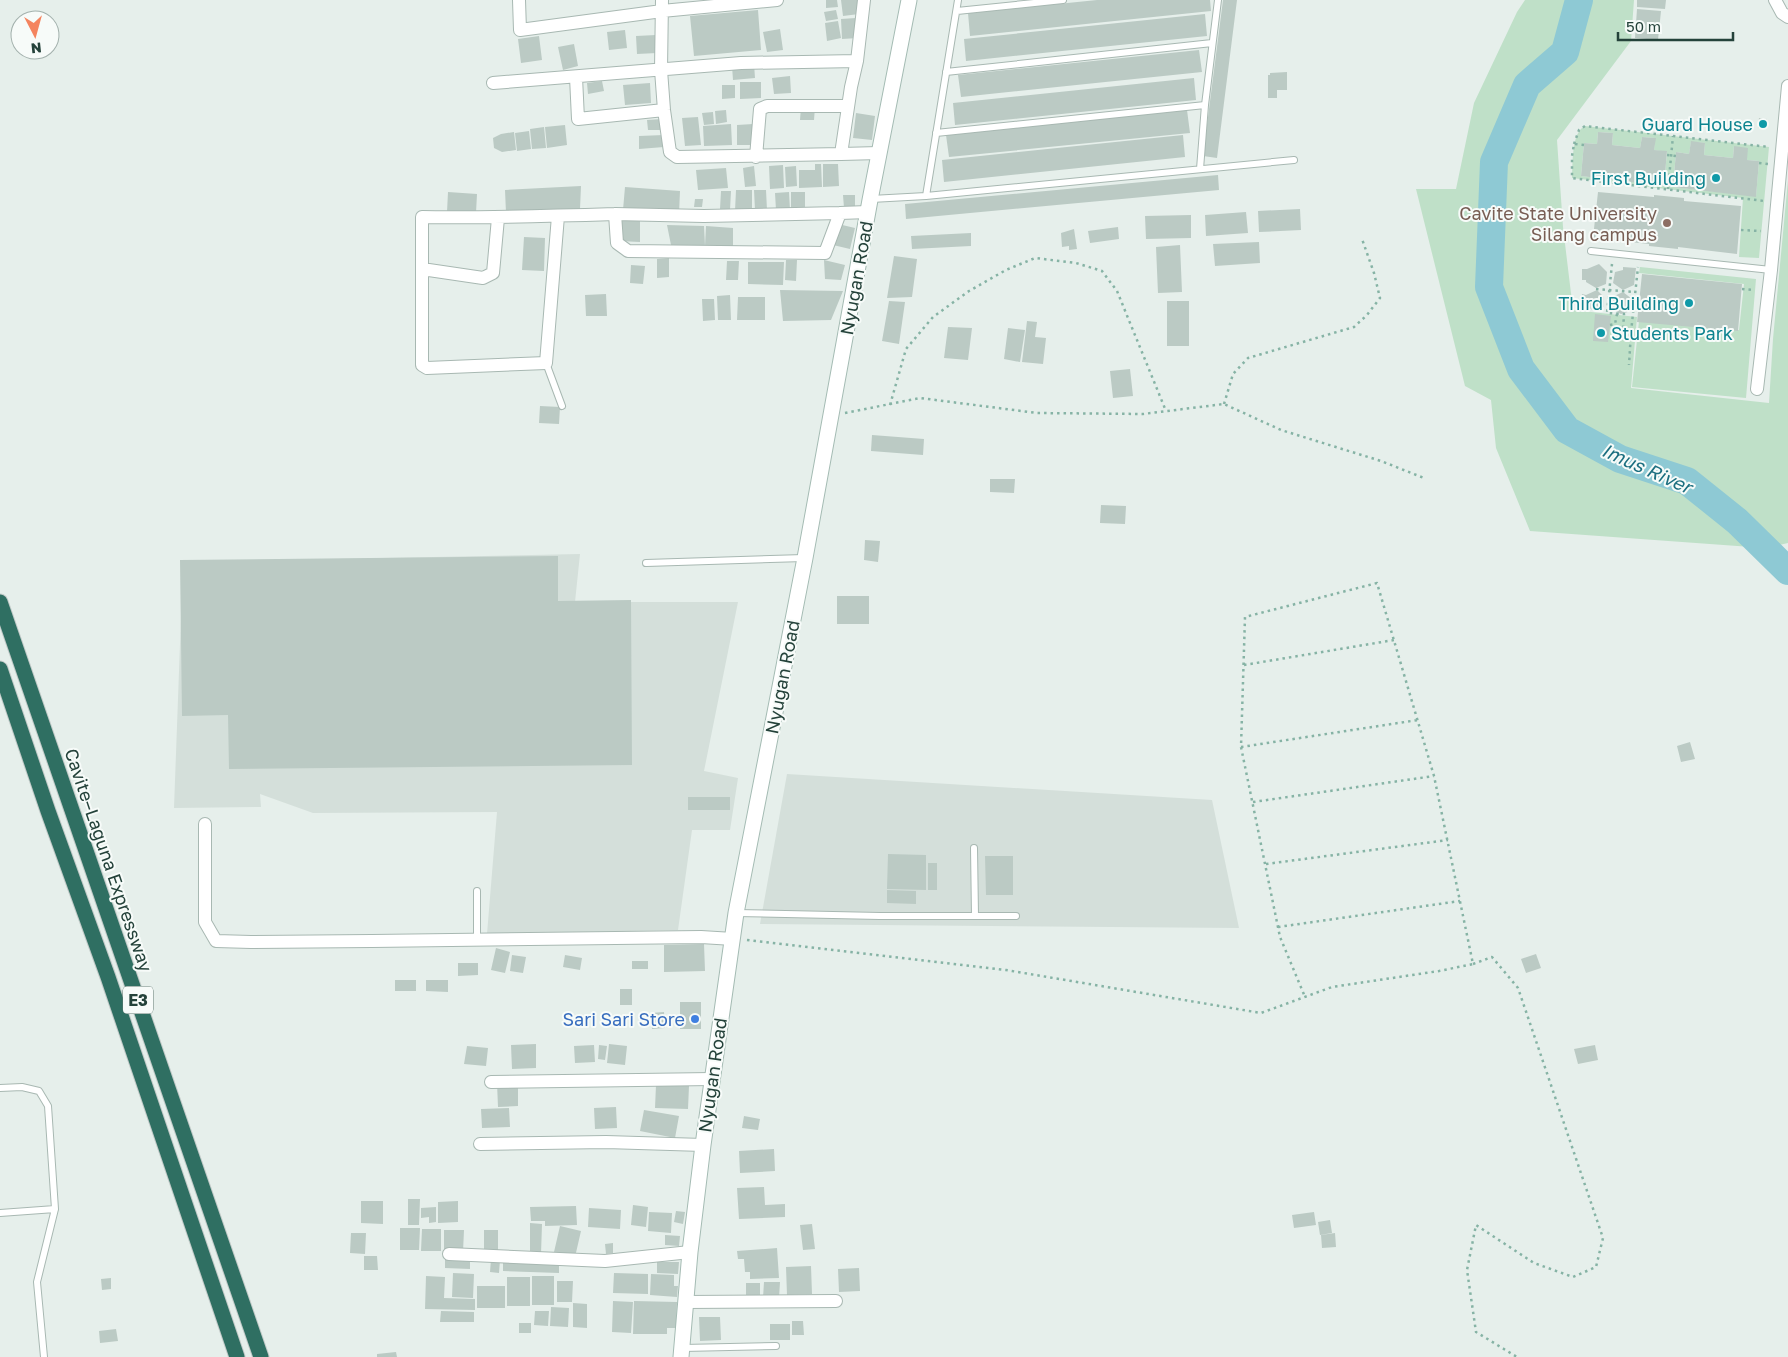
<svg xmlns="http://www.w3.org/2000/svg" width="1788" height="1357" viewBox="0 0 1788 1357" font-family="'Golos Text',sans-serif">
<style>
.built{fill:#d4dfda}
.green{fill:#bfe0c8;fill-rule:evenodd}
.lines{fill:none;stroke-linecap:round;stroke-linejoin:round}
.river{stroke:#8ec9d4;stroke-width:28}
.building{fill:#bbcac4}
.lane-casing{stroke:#a8b8b2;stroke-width:8}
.street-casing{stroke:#a8b8b2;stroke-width:14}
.secondary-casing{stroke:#a4bbb3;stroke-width:17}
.highway-casing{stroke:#c2cac8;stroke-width:17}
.path{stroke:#86b3a5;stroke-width:2.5;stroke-dasharray:2.5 4;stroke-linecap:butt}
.lane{stroke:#fff;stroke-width:6}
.street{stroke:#fff;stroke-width:12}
.secondary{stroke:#fff;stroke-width:15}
.highway{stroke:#2f6f62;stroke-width:15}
.culture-dot{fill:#0f9aa8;stroke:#f7fbf9;stroke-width:2}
.education-dot{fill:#8d6e63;stroke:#f7fbf9;stroke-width:2}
.shop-dot{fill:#3f7fe0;stroke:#f7fbf9;stroke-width:2}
.labels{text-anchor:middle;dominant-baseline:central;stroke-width:4;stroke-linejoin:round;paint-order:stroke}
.shield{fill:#f7fbf9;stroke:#637a73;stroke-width:1}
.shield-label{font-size:16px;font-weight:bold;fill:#24423a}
.culture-label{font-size:18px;fill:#0d838f;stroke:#f7fbf9;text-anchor:end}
.education-label{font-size:18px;fill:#785e54;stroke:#f7fbf9;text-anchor:end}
.street-label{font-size:18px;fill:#24423a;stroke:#f7fbf9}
.shop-label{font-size:18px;fill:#366cbe;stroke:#f7fbf9;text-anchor:end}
.water-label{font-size:19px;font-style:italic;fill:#1c6f80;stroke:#f7fbf9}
</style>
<rect width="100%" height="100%" fill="#e6efeb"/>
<path class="built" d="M580 554 575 602H738L704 771 738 778 730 830H692L678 930 487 934 497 812 313 813 260 794 261 807 174 808 183 562Z
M787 774 1212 800 1239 928 760 924Z"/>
<path class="green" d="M1525 0H1634L1631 41 1557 140 1563 227 1573 310 1637 317 1631 388 1769 403 1773 339 1788 180V543L1765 548 1530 531 1496 448 1491 400 1465 386 1416 189H1456L1474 103 1517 12Z
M1585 126 1769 147 1759 258 1739 257 1743 198 1572 178C1573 165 1571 132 1585 126ZM1598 132 1613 133 1612 145 1640 148 1642 137 1655 138 1654 150 1667 152 1664 185 1581 176 1584 143 1597 144ZM1691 142 1705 143 1704 155 1733 158 1734 146 1747 160 1759 161 1756 196 1673 187 1676 152 1689 154Z
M1640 267 1756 279 1746 398 1632 387 1639 321 1739 330 1744 284 1639 273Z"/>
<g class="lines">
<path class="river" d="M1579 0 1565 52 1527 85 1494 162 1489 287 1521 369 1567 430 1620 459 1687 481 1737 521 1788 571"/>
</g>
<path class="building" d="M826 0H837L838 7 826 8Z
M841 0H858L859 14 843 16Z
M1097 0H1210L1211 11 970 36 968 13Z
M1223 0H1237L1217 158 1203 156Z
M1637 0H1666L1665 9 1637 7Z
M1637 9 1661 11 1658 40 1635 38Z
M758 10 761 50 694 56 690 16Z
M836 10 838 19 826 21 824 12Z
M1205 14 1207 36 966 61 964 39Z
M856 18 858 38 842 39 841 19Z
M838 21 841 38 827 41 825 23Z
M780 29 783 50 767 52 763 32Z
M625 30 627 48 609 50 607 32Z
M656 35 657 53 637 54 636 36Z
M539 36 542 60 521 63 518 39Z
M574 44 578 66 563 70 558 47Z
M1199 50 1202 72 961 97 958 75Z
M754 64 755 78 733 80 732 66Z
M1287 72V90H1277V98H1268V75H1270V73Z
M790 76 791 93 774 94 772 78Z
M1194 78 1196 100 955 125 953 103Z
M602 81 604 91 588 94 587 83Z
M740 82H761V98L740 99Z
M650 83 651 103 625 105 623 85Z
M722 85H735V98L722 99Z
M801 107H815L814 120H800Z
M726 110 727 122 716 124 715 111Z
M1187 110 1190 133 949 157 946 135Z
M713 112 714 124 704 125 702 113Z
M856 113 875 116 872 140 853 138Z
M698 117 701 145 685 146 682 118Z
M1759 118 1767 119 1766 129 1758 128Z
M662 119V130H648L647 120Z
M731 124 732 145 704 146 703 126Z
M753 124V145H737V125Z
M565 125 567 145 547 148 545 127Z
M544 127 546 148 532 149 530 129Z
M529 131 531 149 517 151 515 133Z
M514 132 516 150 502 152 494 148 493 138 501 134Z
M1598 132 1613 133 1612 145 1640 148 1642 137 1656 138 1654 150 1667 151 1664 186 1581 176 1584 143 1597 144Z
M664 135V147L639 149V136Z
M1183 135 1185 157 944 182 942 160Z
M1691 141 1705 143 1704 155 1733 158 1734 146 1748 148 1747 160 1759 161 1756 197 1673 187 1676 152 1689 154Z
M815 164H821L822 187 799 188V170H815Z
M823 164H838L839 186 823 187Z
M783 165 784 188 770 189 769 166Z
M754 166 756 186 745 187 743 168Z
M796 166 797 186 786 187 785 167Z
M726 168 728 188 698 190 696 170Z
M1218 175 1219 190 906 219 905 204Z
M581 186 580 209 506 213 505 190Z
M625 187 680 191 679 214 623 210Z
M736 190H752V211H735Z
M754 190H766L767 210H755Z
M721 191H731L730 210 720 209Z
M448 192 477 194 476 213 447 212Z
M789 192 790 210H776L775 193Z
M791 192H805V209L791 210Z
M1598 192 1654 197V195L1684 198V201L1741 206 1737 254 1678 247V249L1649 246V244L1593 238Z
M843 195H855V208H844Z
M695 199H703L702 207H694Z
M1300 209 1301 230 1259 232 1258 211Z
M1246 212 1248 233 1206 236 1205 215Z
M1191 215V238L1146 239 1145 216Z
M619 221H640V242L619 241Z
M838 224 855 228 850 249 833 245Z
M667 225 704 226 705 246 671 245Z
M706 226 733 228V247L705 246Z
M1118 227 1119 239 1090 243 1088 231Z
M1074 229 1077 249 1069 250V246L1062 247 1061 233Z
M971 233V246L912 249 911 236Z
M524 237 545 238 544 271 522 270Z
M1259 242 1260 263 1215 266 1213 244Z
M1180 245 1182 292 1158 293 1156 247Z
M894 256 917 259 912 297 887 298Z
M669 258V277L657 278V259Z
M786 260H797L796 281 785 280Z
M824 260 845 265 841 280 825 279Z
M727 261H739L738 280H726Z
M748 262H784L783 285 748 284Z
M1599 264 1607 272 1606 284 1596 288 1586 282V280H1582V269H1587Z
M631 265 645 266 643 284 630 283Z
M1623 267 1636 268 1634 285 1623 290 1613 283 1615 272 1623 270Z
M1642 274 1742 284 1738 331 1637 322Z
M780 290 843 291 831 320 783 321Z
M1597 290 1604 297V307L1594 311 1586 306H1581L1582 294 1586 295Z
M1623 292 1632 299 1631 311 1621 314 1611 309 1612 297Z
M606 294 607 316H586L585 295Z
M730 295 731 320H718L717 296Z
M738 297H765V320H737Z
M702 299H714L715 320 703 321Z
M889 301 905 302 899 344 882 341Z
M1167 301H1189V346H1167Z
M1595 314 1611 316 1608 342 1593 341Z
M1027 321 1037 322 1035 337 1046 338 1043 364 1022 362Z
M948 327 972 328 968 360 944 358Z
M1008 328 1025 330 1020 362 1004 359Z
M1130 369 1133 396 1113 398 1110 371Z
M540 406 560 407 559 424 539 423Z
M872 435 924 439 923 455 871 451Z
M990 479H1015L1014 493 990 492Z
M1101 505 1126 506 1125 524 1100 523Z
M865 540 880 541 878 562 864 560Z
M558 556V601L631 600 632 765 229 769 228 715 182 716 180 560Z
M837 596H869V624H837Z
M1690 742 1695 759 1681 762 1677 746Z
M688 797H730V810H688Z
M888 854 926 855V890L887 889Z
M985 856H1013V895H986Z
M928 863H937V890H928Z
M887 890 916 891V904L887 903Z
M704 944 705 971 664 972V945Z
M496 948 510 952 505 973 491 970Z
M1536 954 1541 968 1526 973 1521 959Z
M512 955 526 957 523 973 510 971Z
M565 955 582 958 580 970 563 967Z
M632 961H648V969H632Z
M458 963H478V975L458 976Z
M395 980H416V991H395Z
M426 980H448V992L426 991Z
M620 989H632V1005H620Z
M680 1002H701V1029H680Z
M664 1012 665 1028 652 1029 651 1013Z
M536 1044V1068L512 1069 511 1045Z
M609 1044 627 1046 625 1065 607 1063Z
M594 1045 595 1062 575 1063 574 1046Z
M599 1045 607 1046 605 1060 598 1059Z
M1595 1045 1598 1060 1578 1064 1574 1049Z
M467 1046 488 1048 486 1066 464 1064Z
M497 1083H518V1106L498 1107Z
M656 1085 689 1086 688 1109 655 1108Z
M616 1107 617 1128 595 1129 594 1108Z
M509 1108 510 1127 482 1128 481 1109Z
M644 1110 679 1116 675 1138 640 1131Z
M744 1116 760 1119 758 1130 742 1128Z
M774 1149 775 1171 740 1173 739 1151Z
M764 1187 765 1205 785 1204V1217L739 1219 737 1188Z
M408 1199H420L419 1225H408Z
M361 1201H383V1224L361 1223Z
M458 1201V1222L438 1223V1202Z
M633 1205 648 1207 646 1227 631 1225Z
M576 1206 577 1225 545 1226V1221H531L530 1207Z
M436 1207V1222L429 1223V1217L421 1218V1208Z
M589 1208 621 1210 620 1229 588 1227Z
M676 1211 685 1212 683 1224 674 1222Z
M649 1212 672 1213 671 1233 648 1231Z
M1314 1212 1316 1225 1294 1228 1292 1215Z
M1330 1220 1332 1233 1320 1235 1318 1222Z
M530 1223 542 1224 541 1254H530Z
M812 1224 815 1249 803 1250 800 1225Z
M560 1226 581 1231 575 1257 554 1252Z
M400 1228H420L419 1250H400Z
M422 1229H441V1251H421Z
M444 1230H464L463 1252H444Z
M484 1230H498V1253H484Z
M351 1233H366L365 1254 350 1253Z
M1335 1233 1336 1247 1322 1248 1321 1235Z
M665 1235 680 1236 679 1246 665 1245Z
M613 1243V1253L606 1254 605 1244Z
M777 1248 779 1278 750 1279V1272H745L744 1259H738L737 1251Z
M364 1256H377L378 1270H364Z
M445 1257 470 1258V1269L445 1268Z
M491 1259 500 1260 499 1273 490 1272Z
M503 1259 559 1261V1273L503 1271Z
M657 1262H679L678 1274 657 1273Z
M811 1266 812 1294 787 1295 786 1267Z
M859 1268 860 1291 839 1292 838 1269Z
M453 1273 474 1274 473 1298 452 1297Z
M614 1273 648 1274V1294L613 1293Z
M651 1274 674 1275V1286H678L677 1297 650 1295Z
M426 1276 445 1277 444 1298 475 1299V1310L425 1309Z
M532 1276H554V1305H532Z
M507 1277H530V1306H507Z
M111 1278V1289L102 1290 101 1279Z
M557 1281H573L572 1302H557Z
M764 1282H780L779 1298H763Z
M746 1283H760V1299H746Z
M477 1286H505V1308H477Z
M613 1301 633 1302 631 1333 612 1332Z
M634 1301 677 1302 676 1328H667V1334H633Z
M573 1303 587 1304V1328L573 1327Z
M551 1307 569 1308 568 1327 550 1326Z
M441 1311 474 1312V1322H440Z
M535 1311H549L548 1326 534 1325Z
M699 1317H720L721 1340 700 1341Z
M792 1321H803L804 1335H792Z
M519 1323H531V1333H519Z
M770 1324H790V1340H770Z
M116 1329 118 1341 100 1343 99 1331Z
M396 1352 397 1357H377V1354Z"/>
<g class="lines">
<defs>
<path id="lane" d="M957 11 1063 0
M946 72 1212 43
M936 133 1205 105
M1200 169 1205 105 1218 0
M926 196 1294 160
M871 199 926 196 958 0
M1591 251 1771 270
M546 363 562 406
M646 563 804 558
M974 848 975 916
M477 891V939
M736 913 880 916H1016
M0 1088 22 1087 39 1091 48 1106 55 1209 37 1282 44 1357
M0 1213 55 1209
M683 1348 776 1346"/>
<path id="street" d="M519 0 520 30 662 11 777 0
M662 0 661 70 664 110 670 152 677 157 841 154 851 87 857 61
M1775 0 1782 13 1788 17
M576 77 578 119 664 110
M493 83 741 63 857 61 864 0
M841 154 879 153
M756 157 760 109 767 106H848
M840 213 825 253 628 251 617 243 615 214 704 216Z
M840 213 868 212
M558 216 546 363 427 368 422 365V217C487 218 551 216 615 214
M422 269 483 278 493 273 498 218
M1757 389 1771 270 1788 86
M205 824V922L216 941 251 942 372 941 701 937 733 939
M491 1082 712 1079
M480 1144 606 1142 703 1145
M449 1254 605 1261 690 1252
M686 1302 836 1301"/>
<path id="secondary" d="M681 1357 690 1252 703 1145 736 913 805 558 870 200 909 0"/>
<path id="highway" d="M0 602 261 1357
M0 669 48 811 108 977 237 1357"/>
</defs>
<use href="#lane" class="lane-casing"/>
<use href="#street" class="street-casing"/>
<use href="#secondary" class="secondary-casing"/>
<use href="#highway" class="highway-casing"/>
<path class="path" d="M1574 144 1579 130 1585 126 1769 147
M1584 145 1574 144 1572 156V178L1764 201
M1667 155 1676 156
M1759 163 1768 164
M1668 189 1673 136
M1741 230 1761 231
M1612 264 1607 313 1624 314 1623 331 1631 332 1629 365
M1596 289 1635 292
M1742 289 1754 290
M1610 325 1615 324 1617 314
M1631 332 1638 267
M1224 404 1233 374 1248 358 1354 327 1367 315 1380 298 1374 273 1362 239
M890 405 906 349 933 317 969 291 1006 270 1035 258 1076 263 1102 271 1117 291 1166 411
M845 413 920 398 1037 413 1143 414 1224 404 1281 430 1381 461 1424 478
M1244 665 1394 640
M1241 747 1418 720
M1253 802 1434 776
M1266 864 1448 840
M1278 927 1460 901
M747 940 1006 970 1261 1013 1332 987 1439 971 1473 964 1434 776 1377 583 1245 617 1241 747 1280 937 1305 997
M1473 964 1492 957 1518 988 1603 1238 1596 1267 1573 1277 1534 1263 1476 1225 1467 1270 1476 1332 1517 1357"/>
<use href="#lane" class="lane"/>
<use href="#street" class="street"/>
<use href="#secondary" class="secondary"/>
<use href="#highway" class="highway"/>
</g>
<g class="culture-dot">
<circle cx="1763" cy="124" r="5"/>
<circle cx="1716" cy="178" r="5"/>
<circle cx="1689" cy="303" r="5"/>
<circle cx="1601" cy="333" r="5"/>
</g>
<circle class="education-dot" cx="1667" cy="223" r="5"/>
<circle class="shop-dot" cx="695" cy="1019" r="5"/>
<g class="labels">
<rect class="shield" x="123" y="986.5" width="30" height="27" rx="4"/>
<g class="shield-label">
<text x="138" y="1000">E3</text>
</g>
<g class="culture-label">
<text x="1753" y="124">Guard House</text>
<text x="1706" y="178">First Building</text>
<text x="1679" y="303">Third Building</text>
<text x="1611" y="333" text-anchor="start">Students Park</text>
</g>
<g class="education-label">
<text x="1657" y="213">Cavite State University<tspan x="1657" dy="21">Silang campus</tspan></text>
</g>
<g class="street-label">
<text transform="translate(856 278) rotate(-80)">Nyugan Road</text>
<text transform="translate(782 677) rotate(-79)">Nyugan Road</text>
<text transform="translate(109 860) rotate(71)">Cavite–Laguna Expressway</text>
<text transform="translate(712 1075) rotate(-82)">Nyugan Road</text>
</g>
<g class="shop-label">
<text x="685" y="1019">Sari Sari Store</text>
</g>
<g class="water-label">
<text transform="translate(1647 468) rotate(24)">Imus River</text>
</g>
</g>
<g transform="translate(35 35) rotate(174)"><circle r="24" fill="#f7fbf9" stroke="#a3b1ad"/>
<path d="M0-4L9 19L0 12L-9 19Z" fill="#f4845f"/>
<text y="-8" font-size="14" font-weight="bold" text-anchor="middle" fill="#24423a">N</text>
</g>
<path d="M1618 32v8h115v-8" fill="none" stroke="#24423a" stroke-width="2.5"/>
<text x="1626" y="32" font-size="15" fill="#24423a" stroke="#f7fbf9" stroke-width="4" paint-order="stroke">50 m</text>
</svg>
